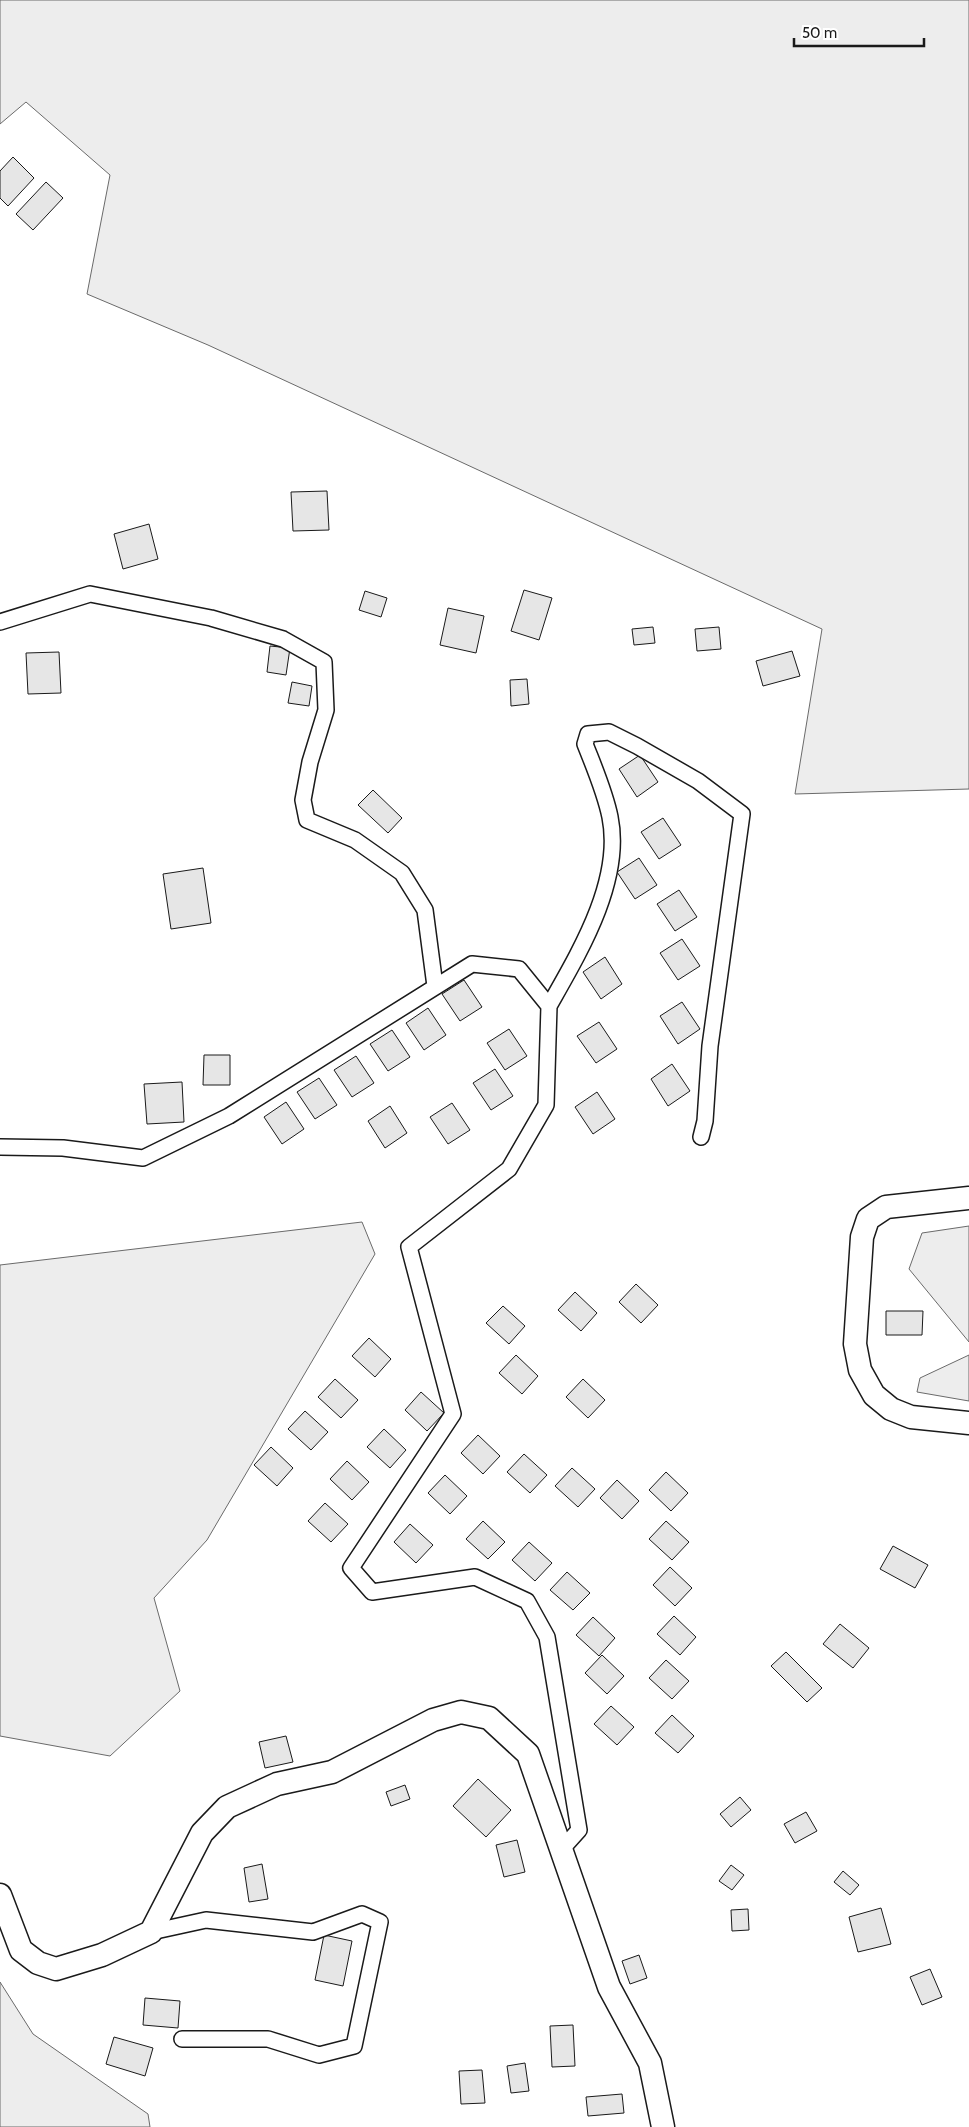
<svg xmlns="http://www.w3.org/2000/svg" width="969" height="2127" viewBox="0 0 969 2127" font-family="Cabin,sans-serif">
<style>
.green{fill:#ededed;stroke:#6a6a6a}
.building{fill:#e6e6e6;stroke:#1a1a1a}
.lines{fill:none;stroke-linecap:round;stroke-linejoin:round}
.street-casing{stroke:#1a1a1a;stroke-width:18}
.secondary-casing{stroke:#1a1a1a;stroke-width:25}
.street{stroke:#fff;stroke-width:15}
.secondary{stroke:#fff;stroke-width:22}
</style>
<rect width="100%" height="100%" fill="#fff"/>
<path class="green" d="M0 0H969V789L795 794 822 629 208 345 87 294 110 175 26 102 0 124Z
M362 1222 375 1254 207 1540 154 1598 180 1691 110 1756 0 1736V1265Z
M969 1226V1342L909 1269 922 1233Z
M969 1355V1401L917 1392 920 1378Z
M0 1982 33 2034 148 2114 150 2127H0Z"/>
<path class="building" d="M13 157 34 178 8 206 0 198V171Z
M46 182 63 198 33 230 16 214Z
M327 491 329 530 293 531 291 492Z
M149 524 158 559 123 569 114 534Z
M524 590 552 598 539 640 511 631Z
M365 591 387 598 381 617 359 610Z
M448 608 484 616 476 653 440 645Z
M653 627 655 643 634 645 632 629Z
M719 627 721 649 697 651 695 629Z
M270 646 290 648 286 675 267 672Z
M792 651 800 676 763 686 756 661Z
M59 652 61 693 28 694 26 653Z
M527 679 529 704 511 706 510 680Z
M292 682 312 686 309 706 288 703Z
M640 755 658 782 637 797 619 769Z
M373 790 402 818 388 833 358 805Z
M663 818 681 845 659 859 641 832Z
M639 858 657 885 635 899 617 872Z
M203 868 211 923 171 929 163 874Z
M679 890 697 917 675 931 657 904Z
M682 939 700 966 678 980 660 953Z
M605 957 622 984 601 999 583 972Z
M464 980 482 1007 460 1021 442 994Z
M682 1002 700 1029 678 1044 660 1016Z
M428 1008 446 1035 424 1050 406 1023Z
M599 1022 617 1049 596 1063 577 1036Z
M509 1029 527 1056 505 1070 487 1043Z
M392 1030 410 1057 388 1071 370 1044Z
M204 1055H230V1085H203Z
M356 1056 374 1083 352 1097 334 1070Z
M672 1064 690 1091 668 1106 651 1079Z
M495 1069 513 1096 491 1110 473 1083Z
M319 1078 337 1105 315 1119 297 1092Z
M182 1082 184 1122 147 1124 144 1084Z
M597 1092 615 1119 593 1134 575 1107Z
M286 1102 304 1129 282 1144 264 1117Z
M452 1103 470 1130 448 1144 430 1117Z
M390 1106 407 1133 385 1148 368 1121Z
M636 1284 658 1305 641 1323 619 1302Z
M575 1292 597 1313 581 1331 558 1310Z
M503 1306 525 1326 509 1344 486 1323Z
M886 1311H923L922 1335H886Z
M369 1338 391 1359 375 1377 352 1356Z
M516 1355 538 1376 522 1394 499 1373Z
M335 1379 358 1400 341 1418 318 1397Z
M583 1379 605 1400 588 1418 566 1397Z
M421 1392 444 1413 427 1431 405 1410Z
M305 1411 328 1432 311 1450 288 1429Z
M384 1429 406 1450 390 1468 367 1447Z
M478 1435 500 1456 483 1474 461 1453Z
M271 1447 293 1468 277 1486 254 1465Z
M524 1454 547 1475 530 1493 507 1472Z
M347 1461 369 1482 352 1500 330 1479Z
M572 1468 595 1489 578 1507 555 1486Z
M666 1472 688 1493 671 1511 649 1490Z
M445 1475 467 1496 450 1514 428 1493Z
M617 1480 639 1501 622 1519 600 1498Z
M325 1503 348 1524 331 1542 308 1521Z
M483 1521 505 1542 488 1559 466 1539Z
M666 1521 689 1542 672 1560 649 1539Z
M410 1524 433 1545 416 1563 394 1542Z
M529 1542 552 1563 535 1581 512 1560Z
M893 1546 928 1565 915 1588 880 1569Z
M670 1567 692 1588 675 1606 653 1585Z
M567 1572 590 1593 573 1610 550 1590Z
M674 1616 696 1637 680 1655 657 1634Z
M593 1617 615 1638 599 1656 576 1635Z
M840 1624 869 1648 853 1668 823 1644Z
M786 1652 822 1688 807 1702 771 1666Z
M602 1655 624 1676 607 1694 585 1673Z
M666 1660 689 1681 672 1699 649 1678Z
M611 1706 634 1727 617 1745 594 1724Z
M672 1715 694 1736 678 1753 655 1733Z
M286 1736 293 1762 265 1768 259 1742Z
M478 1779 511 1810 486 1837 453 1806Z
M405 1785 410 1799 391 1806 386 1792Z
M740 1797 751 1810 731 1827 720 1814Z
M806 1812 817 1831 795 1843 784 1824Z
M517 1840 525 1872 504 1877 496 1845Z
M262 1864 268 1899 249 1902 244 1868Z
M731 1865 744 1875 732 1890 719 1881Z
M843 1871 859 1885 850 1895 834 1882Z
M881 1908 891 1944 858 1952 849 1917Z
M748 1909 749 1930 732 1931 731 1910Z
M324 1935 352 1941 343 1986 315 1980Z
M639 1955 647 1978 630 1984 622 1961Z
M930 1969 942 1997 922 2005 910 1977Z
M145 1998 180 2001 178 2028 143 2025Z
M573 2025 575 2066 552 2067 550 2026Z
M114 2037 153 2048 145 2076 106 2064Z
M525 2063 529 2091 511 2093 507 2066Z
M482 2070 485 2103 461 2104 459 2071Z
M622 2094 624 2113 588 2116 586 2097Z"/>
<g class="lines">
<defs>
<path id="street" d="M0 622 90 594 211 618 283 639 324 662 326 710 310 762 303 800 307 820 355 840 402 873 425 910 435 986
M549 1006C579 953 623 881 610 817 605 792 594 767 585 744L588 734 609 732 637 746 698 781 742 814 710 1046 705 1121 701 1137
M0 1147 63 1148 143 1158 229 1116 472 964 519 969 549 1006 546 1105 509 1169 409 1247 453 1414 351 1568 372 1592 475 1577 527 1601 547 1637 579 1830 561 1850
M151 1932 206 1920 313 1932 362 1914 380 1922 354 2046 319 2055 268 2039H182"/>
<path id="secondary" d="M969 1198 886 1207 868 1219 862 1237 855 1344 860 1370 874 1395 891 1409 911 1417 969 1423
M0 1895 21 1950 38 1963 56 1969 102 1955 151 1932 202 1833 227 1807 277 1784 332 1772 433 1720 461 1712 489 1718 528 1754 609 1987 650 2063 663 2127"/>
</defs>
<use href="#street" class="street-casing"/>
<use href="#secondary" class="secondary-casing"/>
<use href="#street" class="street"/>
<use href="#secondary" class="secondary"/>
</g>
<path d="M794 38v8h130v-8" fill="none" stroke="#1a1a1a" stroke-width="2.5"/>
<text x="802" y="38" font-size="15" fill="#1a1a1a" stroke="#ffffff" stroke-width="4" paint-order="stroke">50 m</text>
</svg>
